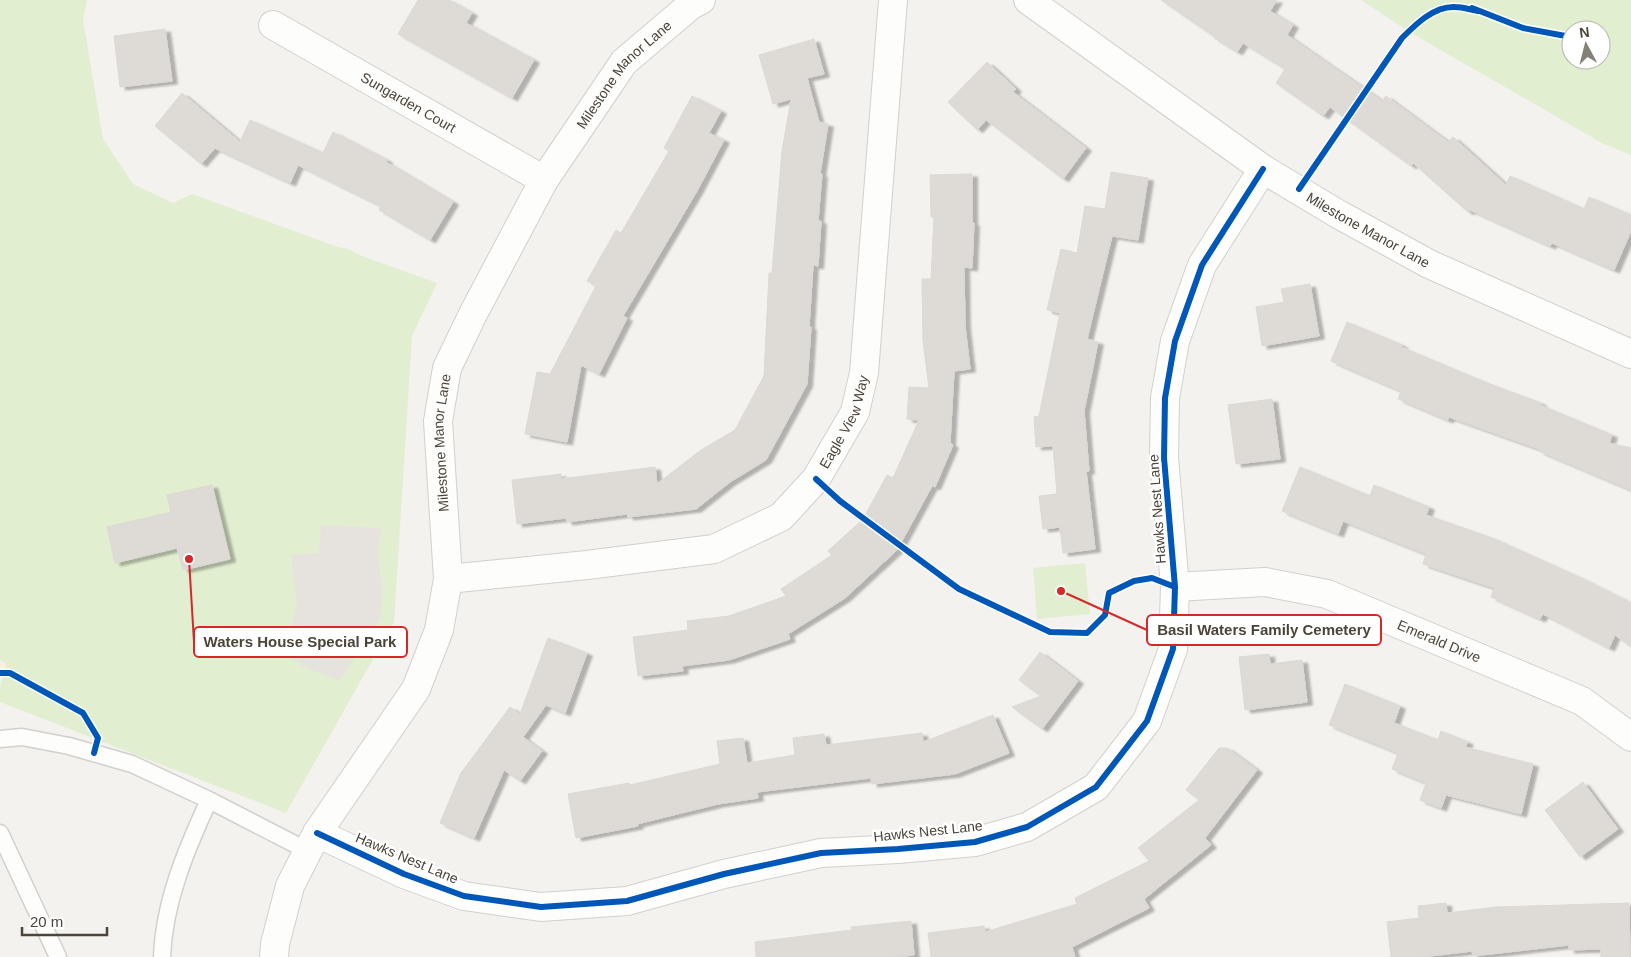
<svg xmlns="http://www.w3.org/2000/svg" width="1631" height="957" viewBox="0 0 1631 957" font-family="Arial,sans-serif">
<style>
.green{fill:#e1eecf;fill-rule:evenodd}
.parking{fill:#e6e3df}
.building{fill:#dedbd6;stroke:#dcd9d4;filter:url(#shadow)}
.lines{fill:none;stroke-linecap:round;stroke-linejoin:round}
.lane-casing{stroke:#d2d0cb;stroke-width:19}
.street-casing{stroke:#d2d0cb;stroke-width:30}
.lane{stroke:#fdfdfc;stroke-width:16}
.street{stroke:#fdfdfc;stroke-width:28}
.cycleway-casing{stroke:#fff;stroke-width:9}
.cycleway{stroke:#0057b8;stroke-width:6}
.labels{text-anchor:middle;dominant-baseline:central;stroke-width:5;stroke-linejoin:round;paint-order:stroke}
.street-label{font-size:14px;fill:#4b4439;stroke:#fff}
.leader{fill:none;stroke:#d62828;stroke-width:2}
.callout-dot{fill:#d62828;stroke:#fff;stroke-width:2}
.callout{fill:#fff;stroke:#d62828;stroke-width:2}
.callout-label{font-size:15px;text-anchor:middle;font-weight:bold;fill:#4b4439}
</style>
<defs>
<filter id="shadow"><feDropShadow dx="5.5" dy="3" stdDeviation="1" flood-color="#0004"/></filter>
</defs>
<rect width="100%" height="100%" fill="#f4f2ee"/>
<path class="green" d="M0 0H87L83 20 103 139 133 184 173 203 192 194 338 247 348 249 362 256 437 283 412 336 394 622 286 813 0 702V688L6 664 0 660Z
M1361 0H1631V155L1602 143 1413 34ZM1571 30H1601V60H1571Z
M1085 563 1090 614 1037 619 1033 568Z"/>
<path class="parking" d="M321 525 381 528 378 551 382 593 380 619 340 680 304 667 284 651 297 605 291 555 319 553Z"/>
<path class="building" d="M418 0H449L472 13 466 23 534 60 512 98 398 34Z
M1161 0H1277L1270 11 1293 25 1287 35 1382 101 1386 96 1448 142 1453 137 1506 185 1510 176 1584 209 1589 197 1631 215V231L1614 270 1552 243 1550 246 1470 210 1468 212 1413 163 1411 166 1330 107 1323 116 1276 83 1285 69 1243 43 1237 52 1214 38 1215 37Z
M165 29 172 81 120 87 114 36Z
M814 39 824 74 807 78 819 122 828 124 820 174H822L818 221H821L818 266 813 265 809 327H811L807 384 766 460 730 482 696 509 628 517 627 514 567 522 566 518 517 524 512 480 561 474 560 479 655 467 657 484 701 450 735 430 764 376 769 273H772L782 151 791 99 773 104 759 55Z
M987 62 1016 89 1013 92 1086 148 1063 179 986 120 977 130 948 102Z
M182 93 240 142 250 120 323 153 333 132 387 160 386 162 453 202 430 240 379 210 381 206 298 165 290 183 215 148 201 164 155 126Z
M692 96 721 111 709 133 724 140 697 191 623 316 627 318 599 374 581 365 567 442 525 434 537 372 550 374 596 286 587 281 616 230 621 233 669 151 664 148Z
M1111 172 1148 178 1138 240 1112 236 1087 339 1098 342 1084 411 1089 471H1086L1095 549 1063 553 1060 527 1043 529 1039 496 1057 494 1053 446 1036 447 1034 417 1039 416 1060 313 1047 310 1061 249 1077 253 1085 206 1105 209Z
M972 174V223H974L972 268 964 267 965 326 970 369 954 371 950 443 953 445 935 487 932 486 897 550 845 598 788 634 790 639 729 660 682 666 683 671 638 676 633 637 688 630 687 621 729 616 786 596 781 589 832 555 828 551 863 519 887 475 893 478 919 420 907 419 909 387 929 388 923 341 922 279H931L934 217H931L930 175Z
M1310 284 1319 336 1262 346 1256 307 1284 302 1281 289Z
M1347 322 1402 345 1401 347 1487 383 1541 403 1540 405 1612 435 1609 443 1631 448V490L1539 451V449L1449 417 1448 420 1398 399 1401 391 1331 361Z
M1272 399 1280 459 1236 464 1228 405Z
M1300 467 1370 496 1374 485 1429 507 1426 515 1492 538 1581 578 1631 603V647L1615 635 1609 648 1543 614 1540 619 1491 597 1494 588 1423 564 1426 554 1343 521 1338 534 1282 511Z
M212 485 230 559 183 570 177 548 115 563 107 527 171 512 167 495Z
M548 638 587 653 565 713 546 705 523 737 542 751 520 781 504 770 474 838 440 823 461 773 510 707 520 714Z
M1040 652 1078 681 1042 729 1012 707 1041 696 1019 680Z
M1269 654 1270 664 1302 660 1307 702 1245 710 1239 657Z
M1345 684 1400 706 1394 723 1438 740 1441 731 1468 742 1465 747 1533 764 1521 814 1446 795 1441 808 1420 800 1426 783 1392 769 1398 753 1329 725Z
M993 715 1009 753 955 774 872 784 871 778 757 792 758 798 718 804 637 824 638 826 576 838 568 794 629 783 630 785 720 764 717 741 743 738 747 763 795 755 793 738 824 734 826 745 922 733 923 742Z
M1219 748H1227L1257 770 1205 838 1211 845 1144 899 1149 908 1072 947 1075 957H931L928 933 984 926 985 932 1077 904 1075 898 1149 861 1138 848 1199 800 1186 790Z
M1583 782 1618 829 1580 857 1545 810Z
M1446 903 1447 913 1496 907 1629 903 1630 957H1601V949L1569 950V945L1473 956 1472 951 1422 957H1391L1387 922 1419 918 1418 906Z
M911 921 914 955 894 957H756L755 942 852 930 851 927Z"/>
<g class="lines">
<defs>
<path id="lane" d="M0 739 22 737 69 746 132 764 209 800 308 851
M0 833 58 957
M162 957C164 902 186 850 209 800"/>
<g id="street">
<path id="s1" d="M1028 0 1263 169 1338 214 1429 264 1631 354"/>
<path id="s2" d="M273 25 544 180"/>
<path id="s3" d="M448 579 587 565 714 549 781 517 816 479 855 412 864 373 893 0"/>
<path id="s4" d="M1175 587 1265 582 1327 594 1582 701 1631 737"/>
<path d="M317 833 404 874 464 896 541 907 627 901 724 874 821 853 898 849 975 842 1027 827 1096 787 1147 721 1173 649 1175 587 1164 458 1165 398 1175 341 1202 265 1263 169"/>
<path id="s5" d="M274 957 275 944 290 886 317 833 416 689 439 630 448 579 438 421 447 368 473 314 544 180 624 62 691 5 701 0"/>
</g>
</defs>
<use href="#lane" class="lane-casing"/>
<use href="#street" class="street-casing"/>
<use href="#lane" class="lane"/>
<use href="#street" class="street"/>
<defs>
<path id="cycleway" d="M1472 8 1523 28 1571 37
M1299 189 1402 38C1416 24 1434 6 1455 7 1463 7 1471 10 1478 11
M816 479 840 501 959 589 1050 632 1087 633 1105 615 1109 593 1134 581 1152 578 1175 587
M0 673H10L83 713 98 738 94 753
M317 833 404 874 464 896 541 907 627 901 724 874 821 853 898 849 975 842 1027 827 1096 787 1147 721 1173 649 1175 587 1164 458 1165 398 1175 341 1202 265 1263 169"/>
</defs>
<use href="#cycleway" class="cycleway-casing"/>
<use href="#cycleway" class="cycleway"/>
</g>
<g class="labels">
<g class="street-label">
<text stroke="none"><textPath href="#s5" startOffset="979">Milestone Manor Lane</textPath></text>
<text stroke="none"><textPath href="#s2" startOffset="156">Sungarden Court</textPath></text>
<text stroke="none"><textPath href="#s1" startOffset="411">Milestone Manor Lane</textPath></text>
<text stroke="none"><textPath href="#s3" startOffset="458">Eagle View Way</textPath></text>
<text stroke="none"><textPath href="#s5" startOffset="559">Milestone Manor Lane</textPath></text>
<text transform="translate(1157 509) rotate(-94)">Hawks Nest Lane</text>
<text stroke="none"><textPath href="#s4" startOffset="275">Emerald Drive</textPath></text>
<text transform="translate(928 831) rotate(-6)">Hawks Nest Lane</text>
<text transform="translate(407 858) rotate(23)">Hawks Nest Lane</text>
</g>
</g>
<path class="leader" d="M1061 591L1147 630M189 559L194 642"/>
<g class="callout-dot">
<circle cx="1061" cy="591" r="5"/>
<circle cx="189" cy="559" r="5"/>
</g>
<g class="callout">
<rect x="1147" y="615" width="234" height="30" rx="5"/>
<rect x="194" y="627" width="213" height="30" rx="5"/>
</g>
<g class="callout-label">
<text x="1264" y="635">Basil Waters Family Cemetery</text>
<text x="300" y="647">Waters House Special Park</text>
</g>
<g transform="translate(1586 45) rotate(353)"><circle r="24" fill="#ffffff" stroke="#b7b4b0"/>
<path d="M0-4L9 19L0 12L-9 19Z" fill="#868178"/>
<text y="-8" font-size="14" font-weight="bold" text-anchor="middle" fill="#4b4439">N</text>
</g>
<path d="M22 927v8h85v-8" fill="none" stroke="#4b4439" stroke-width="2.5"/>
<text x="30" y="927" font-size="15" fill="#4b4439" stroke="#ffffff" stroke-width="4" paint-order="stroke">20 m</text>
</svg>
